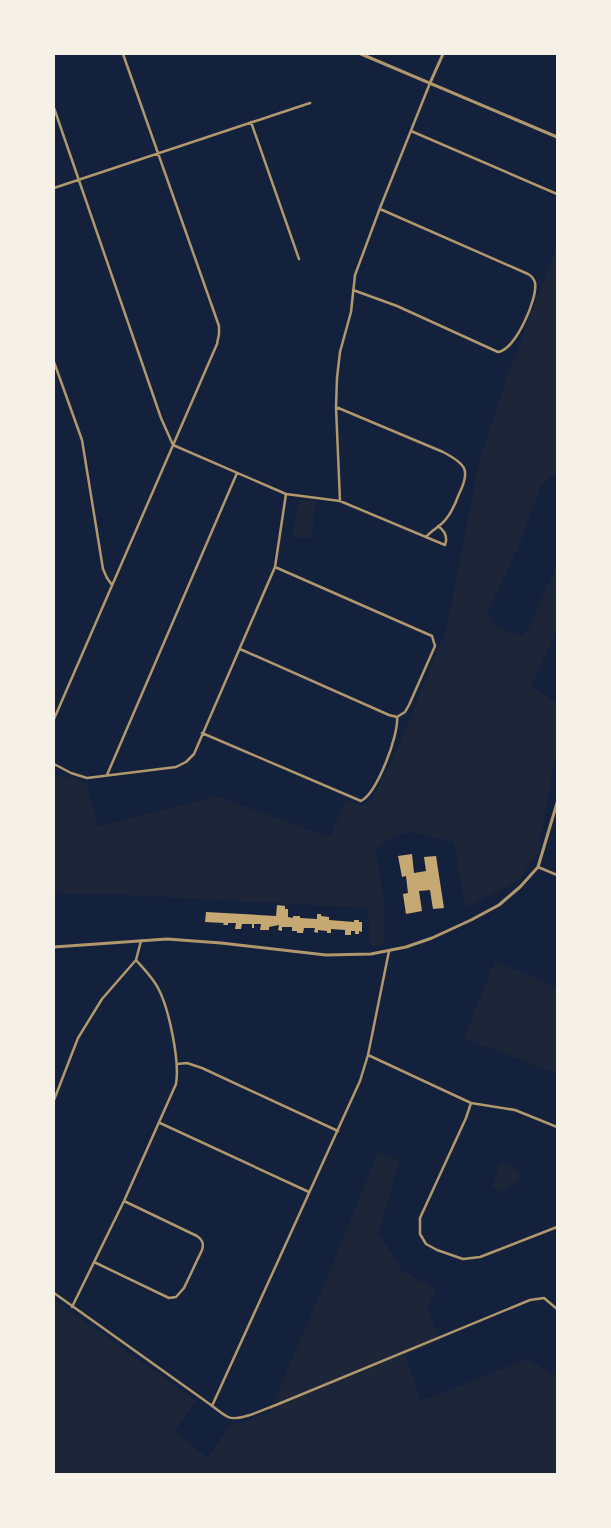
<svg xmlns="http://www.w3.org/2000/svg" width="611" height="1528" viewBox="0 0 611 1528" font-family="Quicksand,sans-serif">
<style>
.green{fill:#1d2539}
.building{fill:#c6a872}
.lines{fill:none;stroke-linecap:round;stroke-linejoin:round}
.minor{stroke:#b1986c;stroke-width:2.5}
.tertiary{stroke:#b1986c;stroke-width:3}
</style>
<rect width="100%" height="100%" fill="#14213d"/>
<path class="green" d="M557 246V472L542 484 518 548 488 611 493 625 520 636 527 632 555 569H557V628L531 687 557 702V752L554 763 538 852 520 880 465 907 454 842 414 832 396 835 376 848 385 911 384 944 371 947 367 908 109 894 54 893V776H65L87 783 97 827 216 796 329 837 346 800 361 806 372 800 397 750 446 630 479 463 508 374Z
M299 500 316 501 311 539 292 536Z
M495 961 557 987V1074L464 1038Z
M378 1153 399 1161 379 1233 402 1271 436 1289 427 1309 441 1340 405 1356 421 1401 527 1359 557 1376V1474H54V1299L196 1401 174 1432 208 1458 229 1426 268 1414 327 1278Z
M501 1161 514 1166 520 1176 518 1181 498 1193 492 1185Z"/>
<path class="building" d="M412 854 414 873 426 871 424 857 436 856 444 908 433 909 430 890 419 891 422 911 406 914 403 894 408 893 406 876 402 877 398 856Z
M277 905 285 906V909H288V917L293 918V916H300V918L317 919V914H321V916L329 917V920L354 922V920H359V922H362V932L359 931V934H355V931H351V935H345V930L331 929V933H327V931L318 930V933L314 932 315 928H304L303 933H297V931H292V927H282V931L278 930 279 925 269 927V930H260L261 924H254V928H252V924H242L241 929H235L236 923H228V925H223L224 923 205 922 206 912 276 916Z"/>
<g class="lines">
<path class="minor" d="M54 108 161 418 173 445 286 494 340 501 445 545C448 537 445 531 438 526
M251 122 299 259
M411 131 557 194
M54 188 310 103
M353 290 397 306 498 352C515 351 538 298 535 283 534 279 532 276 528 274L380 209
M54 362 82 440 103 569 107 578 112 585
M336 407 443 452C466 464 471 470 459 494 456 502 452 512 446 519 441 526 432 530 426 537
M340 501 336 407 337 378 340 352 351 312 355 275 380 208 430 83
M275 567 432 636 435 646 409 705 405 712 397 717
M240 649 389 715 397 717
M54 719 217 344 219 334V326L123 54
M202 733 361 801C377 793 399 735 397 717
M54 764 71 773 87 778 176 767 186 762 194 754 275 567 286 494
M107 775 237 473
M538 867 557 875
M368 1055 471 1103 515 1110 557 1127
M177 1064 187 1063 202 1068 338 1131
M54 1100 78 1038 102 999 136 960 141 941
M471 1103 466 1118 420 1218V1234L426 1244 437 1250 463 1259 480 1257 557 1227
M160 1123 309 1192
M94 1262 169 1298 176 1297 184 1288 202 1250C204 1244 203 1240 197 1236L124 1201
M54 1293 211 1405C216 1409 222 1414 228 1417 238 1422 265 1409 276 1405L530 1300 544 1298 557 1309
M72 1307 124 1201 176 1084C180 1062 169 1008 158 988 153 978 144 969 136 960
M212 1406 360 1081 368 1055 389 951"/>
<path class="tertiary" d="M361 54 557 137
M430 83 443 54
M54 947 167 939 221 943 326 955 371 954 406 947 432 938 471 920 499 905 520 887 538 867 557 803"/>
</g>
<rect width="611" height="1528" fill="none" stroke="#f6f1e7" stroke-width="110"/>
</svg>
